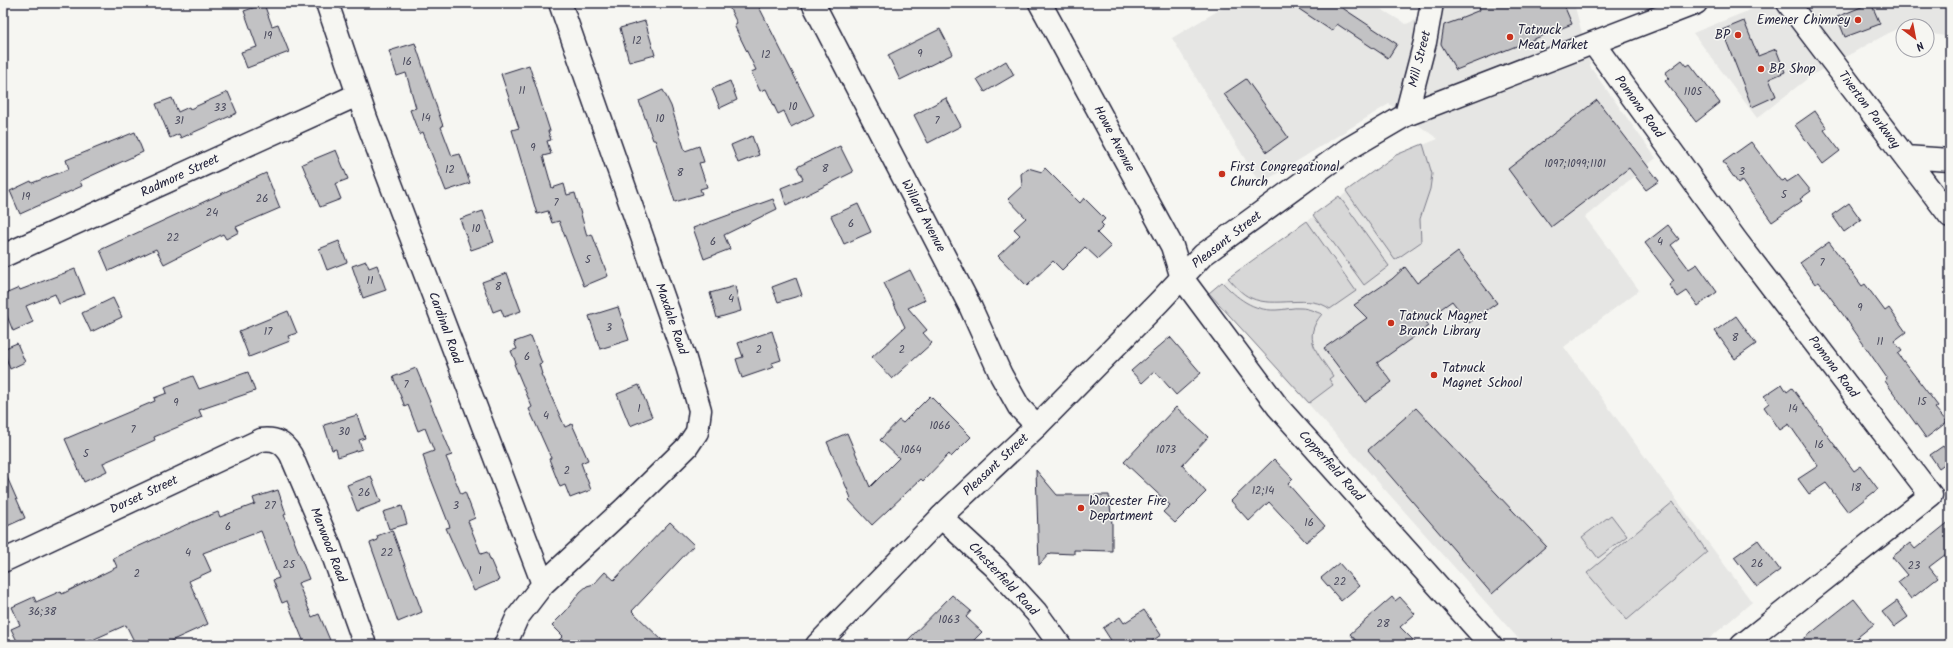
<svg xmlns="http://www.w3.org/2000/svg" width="1953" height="648" viewBox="0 0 1953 648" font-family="Kalam,sans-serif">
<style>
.built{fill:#e6e6e4}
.green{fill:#d7d7d7;stroke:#7c7c89}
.building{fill:#c2c2c4;stroke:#22223b}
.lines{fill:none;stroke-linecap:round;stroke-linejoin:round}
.minor-casing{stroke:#22223b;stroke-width:25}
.major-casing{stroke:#22223b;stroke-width:25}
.minor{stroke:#f6f6f2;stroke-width:22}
.major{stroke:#f6f6f2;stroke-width:22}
.poi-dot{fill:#c8321e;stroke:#f6f6f2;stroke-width:1.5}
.labels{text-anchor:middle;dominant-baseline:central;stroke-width:3;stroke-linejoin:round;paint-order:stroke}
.number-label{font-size:11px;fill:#4a4a5d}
.poi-label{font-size:13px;fill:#22223b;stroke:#f6f6f2;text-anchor:start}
.street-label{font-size:13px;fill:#22223b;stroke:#f6f6f2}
</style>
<rect width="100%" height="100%" fill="#f6f6f2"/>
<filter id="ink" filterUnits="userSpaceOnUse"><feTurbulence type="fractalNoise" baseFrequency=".025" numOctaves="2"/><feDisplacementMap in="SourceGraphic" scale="8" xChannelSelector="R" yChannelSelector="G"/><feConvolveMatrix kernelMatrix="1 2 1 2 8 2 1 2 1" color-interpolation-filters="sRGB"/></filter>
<g filter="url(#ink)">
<path class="built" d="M1231 3H1371L1406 24 1442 10 1443 3H1574L1591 68 1656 158 1585 217 1639 290 1564 347 1752 602 1702 645H1524L1209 293 1398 155 1438 139 1389 104 1260 184 1172 38Z
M1759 3H1950V37L1927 33V26H1903V29L1898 28 1812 75 1757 118 1693 33 1760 6Z"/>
<path class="green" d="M1423 144 1432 174 1430 189 1420 219 1421 242 1395 260 1346 191 1396 155Z
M1339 196 1389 266 1364 285 1313 215Z
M1307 221 1356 291 1330 309C1310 293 1274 309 1251 298 1241 294 1235 285 1228 278Z
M1222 282C1237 298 1253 311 1276 310 1284 310 1293 307 1301 308 1308 308 1316 312 1322 314 1301 339 1318 353 1333 376L1329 379 1333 385 1309 403 1209 293Z
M1673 502 1707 552 1627 620 1587 573Z
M1611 515 1627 536 1598 558 1582 537Z"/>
<path class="building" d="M727 3H757L814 115 791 127 784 111 778 114 766 89 760 91 751 72 756 70 734 25 737 23Z
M1290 3H1335L1397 44 1388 58 1337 24 1332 31Z
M1478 3H1563L1572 24 1456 70 1441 44 1444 25 1461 19 1460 18 1480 10Z
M1871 3 1880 24 1845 37 1837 17Z
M264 4 272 26 278 24 289 52 247 68 241 52 257 47 244 11Z
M645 21 655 55 629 62 620 28Z
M1744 21 1758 56 1776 49 1785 72 1769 79 1776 96 1752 107 1722 30Z
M940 29 953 54 900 80 888 55Z
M415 43 443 126 441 127 452 156 460 154 470 183 446 191 423 132 419 134 410 110 416 108 406 73 397 76 389 51Z
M1682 60 1687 66 1690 64 1720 103 1696 122 1665 81 1669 78 1665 73Z
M1006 61 1014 75 985 92 977 79Z
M529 65 550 131H548L551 140 547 141 551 154 543 156 552 188 564 184 567 195 575 193 587 236 592 234 608 276 584 286 559 221 552 223 548 211 537 214 512 130 519 128 501 74Z
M1246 79 1288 137 1267 152 1224 94Z
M730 81 737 100 720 108 712 89Z
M663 90 671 106 685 151 699 146 704 162 699 163 707 187 700 189 702 194 675 202 655 140H653L639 101Z
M228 92 237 113 181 138 179 134 170 138 156 104 172 98 178 112 189 107 190 109Z
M946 98 961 126 928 143 914 115Z
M1597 100 1659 181 1646 190 1629 168 1551 227 1508 169Z
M1815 111 1827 128 1824 130 1840 151 1823 164 1795 125Z
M135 132 143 152 80 181 82 186 20 214 10 191 31 181 32 183 69 169 66 160Z
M752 136 759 155 738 163 731 145Z
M1751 142 1779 179 1783 181 1785 179 1787 182 1798 175 1811 191 1800 199 1802 201 1772 222 1742 180 1738 183 1723 162Z
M840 146 853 172 786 205 781 188 803 179 797 167Z
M336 150 348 179 335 184 341 199 320 207 302 164Z
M1028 168 1042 172 1045 168 1080 203 1084 198 1105 219 1101 223 1104 226 1097 233 1111 247 1098 259 1085 247 1062 270 1053 261 1027 286 998 256 1020 235 1014 229 1026 218 1008 199 1022 186 1021 174Z
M266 173 280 208 236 227 239 232 226 239 223 234 164 264 156 249 109 271 100 250Z
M773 199 777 209 724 235 730 249 704 259 693 228Z
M1849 203 1861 220 1844 232 1832 215Z
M858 204 871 232 844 244 831 216Z
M483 211 494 242 471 250 460 219Z
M1668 225 1679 239 1671 245 1689 269 1697 264 1717 292 1698 306 1687 291 1678 297 1669 285 1674 281 1645 243Z
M339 241 347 262 327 270 319 249Z
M1829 242 1862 286 1865 284 1885 311 1889 308 1906 332 1894 341 1902 351 1898 354 1938 406 1935 408 1947 422 1926 438 1885 381 1887 378 1844 316 1819 282 1815 284 1800 263Z
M1458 252 1497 303 1469 323 1452 301 1425 320 1429 326 1377 363 1392 382 1365 402 1324 348 1367 318 1354 305 1392 279 1405 267 1417 283Z
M366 261 369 268 377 265 386 290 363 298 352 266Z
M75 269 85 294 59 304 55 294 26 306 33 322 13 331 3 306V295L19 288 20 290Z
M910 270 925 300 908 308 927 330 923 333 932 343 892 379 872 357 905 327 884 283Z
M507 273 521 311 504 317 501 309 493 312 482 282Z
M796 278 802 295 778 302 772 287Z
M735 286 741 311 717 318 710 293Z
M113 298 122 317 91 332 82 313Z
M618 307 629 340 600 349 589 316Z
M288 311 297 333 288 336 290 341 249 357 239 331Z
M1736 316 1756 344 1735 359 1715 331Z
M772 331 781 360 772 363 774 367 742 378 736 359 743 357 738 343Z
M531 336 542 363 539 364 542 374H541L565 427 572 424 588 460 581 463 591 490 570 498 565 485 560 487 549 459 551 458 529 409 532 407 514 364 516 363 511 351 517 349 514 342Z
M1170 337 1201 373 1176 395 1155 371 1142 383 1131 371Z
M17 343 25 362 10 369 3 349Z
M416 368 452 455 446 457 461 494 465 492 475 518 468 521 481 554 487 552 499 580 474 591 446 528 450 527 426 466 423 455 434 451 425 428 418 431 408 405 405 407 393 377Z
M248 372 255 391 199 410 202 417 154 437 155 440 103 463 107 471 84 482 65 439 155 401 154 398 167 393 165 387 193 376 199 389Z
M1782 384 1787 392 1792 388 1854 471 1861 466 1878 489 1848 512 1826 483 1809 494 1798 479 1818 466 1789 424 1780 430 1764 407 1769 403 1764 396Z
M639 385 652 417 630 426 617 394Z
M930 396 971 437 951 457 949 454 923 481 921 479 872 525 849 500 851 498 827 442 847 433 870 487 899 458 880 440 899 420 903 423Z
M1176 407 1208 437 1182 465 1206 492 1175 523 1163 512 1170 505 1124 462Z
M1416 408 1546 546 1492 594 1368 450Z
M357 415 365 438 359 440 362 449 338 457 336 449 332 450 324 425Z
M1943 446 1950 456V460L1939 468 1930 455Z
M1274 459 1293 479 1288 484 1325 526 1306 542 1269 502 1249 521 1231 501Z
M3 468 25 518 3 528Z
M1036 470 1057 495H1109L1112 524V551L1074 550V554L1050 553 1039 565Z
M371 476 381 502 357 511 347 485Z
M278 490 286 514 284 515 309 579 298 583 312 617 319 614 332 645H305L287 601 282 603 273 580 279 578 261 531 203 553 211 571 189 581 208 624 162 645H136L126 625 81 645H19L11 629 20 625 12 607 34 597 36 602 61 591 62 594 117 567 113 558 190 523 218 512 220 517 255 504 253 498Z
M402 506 407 524 389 529 383 512Z
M1950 521V551L1929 567 1938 578 1911 599 1898 582 1907 575 1892 557 1910 543 1915 549Z
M670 522 694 545 632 611 667 645H554L563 636 552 625 566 611 580 592 587 586 594 584 605 572 614 580Z
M392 530 422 612 398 622 370 543 378 540 377 536Z
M1758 540 1780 570 1757 587 1734 557Z
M1339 563 1359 586 1341 601 1321 578Z
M952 595 971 611 966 617 982 632 969 645H903Z
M1392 597 1395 601 1400 597 1415 614 1400 627 1418 645H1360L1350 634Z
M1854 599 1874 624 1848 645H1796Z
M1897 601 1908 617 1894 627 1882 612Z
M1144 610 1161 635 1146 645H1114L1103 628 1120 617 1124 623Z"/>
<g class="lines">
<defs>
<path id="minor" d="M327 3 367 121 543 584 517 618 505 645
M813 3 970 306 1001 375 1019 407 1037 426
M1040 3 1172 246 1182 278 1278 407 1491 645
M1788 3 1950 216
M1593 43 1736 240 1931 495 1742 645
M1905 157 1950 160
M3 256 357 95
M941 517 995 567 1036 612 1060 645
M3 561 261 440C276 438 284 443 291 455L329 544 365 645
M543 584 625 508 687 447 697 432 700 410 685 359 560 3"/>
<path id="major" d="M1406 115 1425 42 1432 3
M817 645 948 510 1037 426 1159 302 1203 255 1348 149 1406 115 1696 3"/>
</defs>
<use href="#minor" class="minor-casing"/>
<use href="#major" class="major-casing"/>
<use href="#minor" class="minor"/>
<use href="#major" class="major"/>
</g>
</g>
<g class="poi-dot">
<circle cx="1858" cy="20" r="4"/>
<circle cx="1738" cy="35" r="4"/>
<circle cx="1510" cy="37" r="4"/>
<circle cx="1761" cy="69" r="4"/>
<circle cx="1222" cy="174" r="4"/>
<circle cx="1391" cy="323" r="4"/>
<circle cx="1434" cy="375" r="4"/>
<circle cx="1081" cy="508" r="4"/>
</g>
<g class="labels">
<g class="number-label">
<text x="268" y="36">19</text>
<text x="637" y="41">12</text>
<text x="920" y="54">9</text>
<text x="766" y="55">12</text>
<text x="407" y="62">16</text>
<text x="522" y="91">11</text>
<text x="1693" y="92">1105</text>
<text x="793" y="107">10</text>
<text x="220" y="108">33</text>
<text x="426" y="118">14</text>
<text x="660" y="119">10</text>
<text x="179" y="121">31</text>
<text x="937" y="121">7</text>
<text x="533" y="148">9</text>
<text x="1575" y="164">1097;1099;1101</text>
<text x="825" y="169">8</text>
<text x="450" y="170">12</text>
<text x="1742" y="172">3</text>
<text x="680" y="173">8</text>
<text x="1784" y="195">5</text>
<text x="26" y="197">19</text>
<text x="262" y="199">26</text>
<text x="556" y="203">7</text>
<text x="212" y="213">24</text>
<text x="851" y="224">6</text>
<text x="476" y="229">10</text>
<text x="173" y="238">22</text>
<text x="713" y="242">6</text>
<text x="1660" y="242">4</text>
<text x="588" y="260">5</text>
<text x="1822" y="263">7</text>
<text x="370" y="281">11</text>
<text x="498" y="287">8</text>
<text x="731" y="299">4</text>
<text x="1860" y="308">9</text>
<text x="609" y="328">3</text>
<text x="268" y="332">17</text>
<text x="1735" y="338">8</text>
<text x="1880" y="342">11</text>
<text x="759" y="350">2</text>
<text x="902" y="350">2</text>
<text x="527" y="357">6</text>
<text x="406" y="385">7</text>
<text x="1922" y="402">15</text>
<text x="176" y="403">9</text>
<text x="639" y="409">1</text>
<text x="1793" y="409">14</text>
<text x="546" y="416">4</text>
<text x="940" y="426">1066</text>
<text x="133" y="430">7</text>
<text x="344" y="432">30</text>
<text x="1819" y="445">16</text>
<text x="911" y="450">1064</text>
<text x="1166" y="450">1073</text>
<text x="86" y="454">5</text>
<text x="567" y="471">2</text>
<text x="1856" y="488">18</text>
<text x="1263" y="491">12;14</text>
<text x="364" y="493">26</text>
<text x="270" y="506">27</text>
<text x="456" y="506">3</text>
<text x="1309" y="523">16</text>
<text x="228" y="527">6</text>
<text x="188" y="553">4</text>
<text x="387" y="553">22</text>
<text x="1757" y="564">26</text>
<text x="289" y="565">25</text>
<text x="1914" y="566">23</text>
<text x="480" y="571">1</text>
<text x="137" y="574">2</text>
<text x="1340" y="582">22</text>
<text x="42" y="612">36;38</text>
<text x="949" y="620">1063</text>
<text x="1383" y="624">28</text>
</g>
<g class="poi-label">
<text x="1850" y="20" text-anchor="end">Emener Chimney</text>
<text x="1518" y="30">Tatnuck<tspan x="1518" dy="15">Meat Market</tspan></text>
<text x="1730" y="35" text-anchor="end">BP</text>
<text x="1769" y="69">BP Shop</text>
<text x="1230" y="167">First Congregational<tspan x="1230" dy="15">Church</tspan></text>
<text x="1399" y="316">Tatnuck Magnet<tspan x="1399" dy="15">Branch Library</tspan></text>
<text x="1442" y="368">Tatnuck<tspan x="1442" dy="15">Magnet School</tspan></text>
<text x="1089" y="501">Worcester Fire<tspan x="1089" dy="15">Department</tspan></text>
</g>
<g class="street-label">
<text transform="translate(1420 59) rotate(-76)">Mill Street</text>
<text transform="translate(1639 107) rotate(54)">Pomona Road</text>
<text transform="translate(1869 110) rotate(53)">Tiverton Parkway</text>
<text transform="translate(1114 139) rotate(62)">Howe Avenue</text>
<text transform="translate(180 176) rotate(-25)">Radmore Street</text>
<text transform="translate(923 216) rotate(62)">Willard Avenue</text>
<text transform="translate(1227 240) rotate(-38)">Pleasant Street</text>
<text transform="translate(671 319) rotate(71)">Maxdale Road</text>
<text transform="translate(445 328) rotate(70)">Cardinal Road</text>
<text transform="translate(1833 367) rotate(53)">Pomona Road</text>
<text transform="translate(996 465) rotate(-43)">Pleasant Street</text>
<text transform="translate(1331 466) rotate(48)">Copperfield Road</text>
<text transform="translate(144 495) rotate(-25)">Dorset Street</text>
<text transform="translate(328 545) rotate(69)">Marwood Road</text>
<text transform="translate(1003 579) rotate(47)">Chesterfield Road</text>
</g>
</g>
<rect width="1953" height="648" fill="none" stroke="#f6f6f2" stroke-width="16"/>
<rect x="8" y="8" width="1937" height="632" fill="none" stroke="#22223b" stroke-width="1.5" filter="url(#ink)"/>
<g transform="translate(1915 38) rotate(148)"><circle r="19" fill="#f6f6f2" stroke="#a1a1a9"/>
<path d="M0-3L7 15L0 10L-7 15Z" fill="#c8321e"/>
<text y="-6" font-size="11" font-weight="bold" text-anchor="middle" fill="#22223b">N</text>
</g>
</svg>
